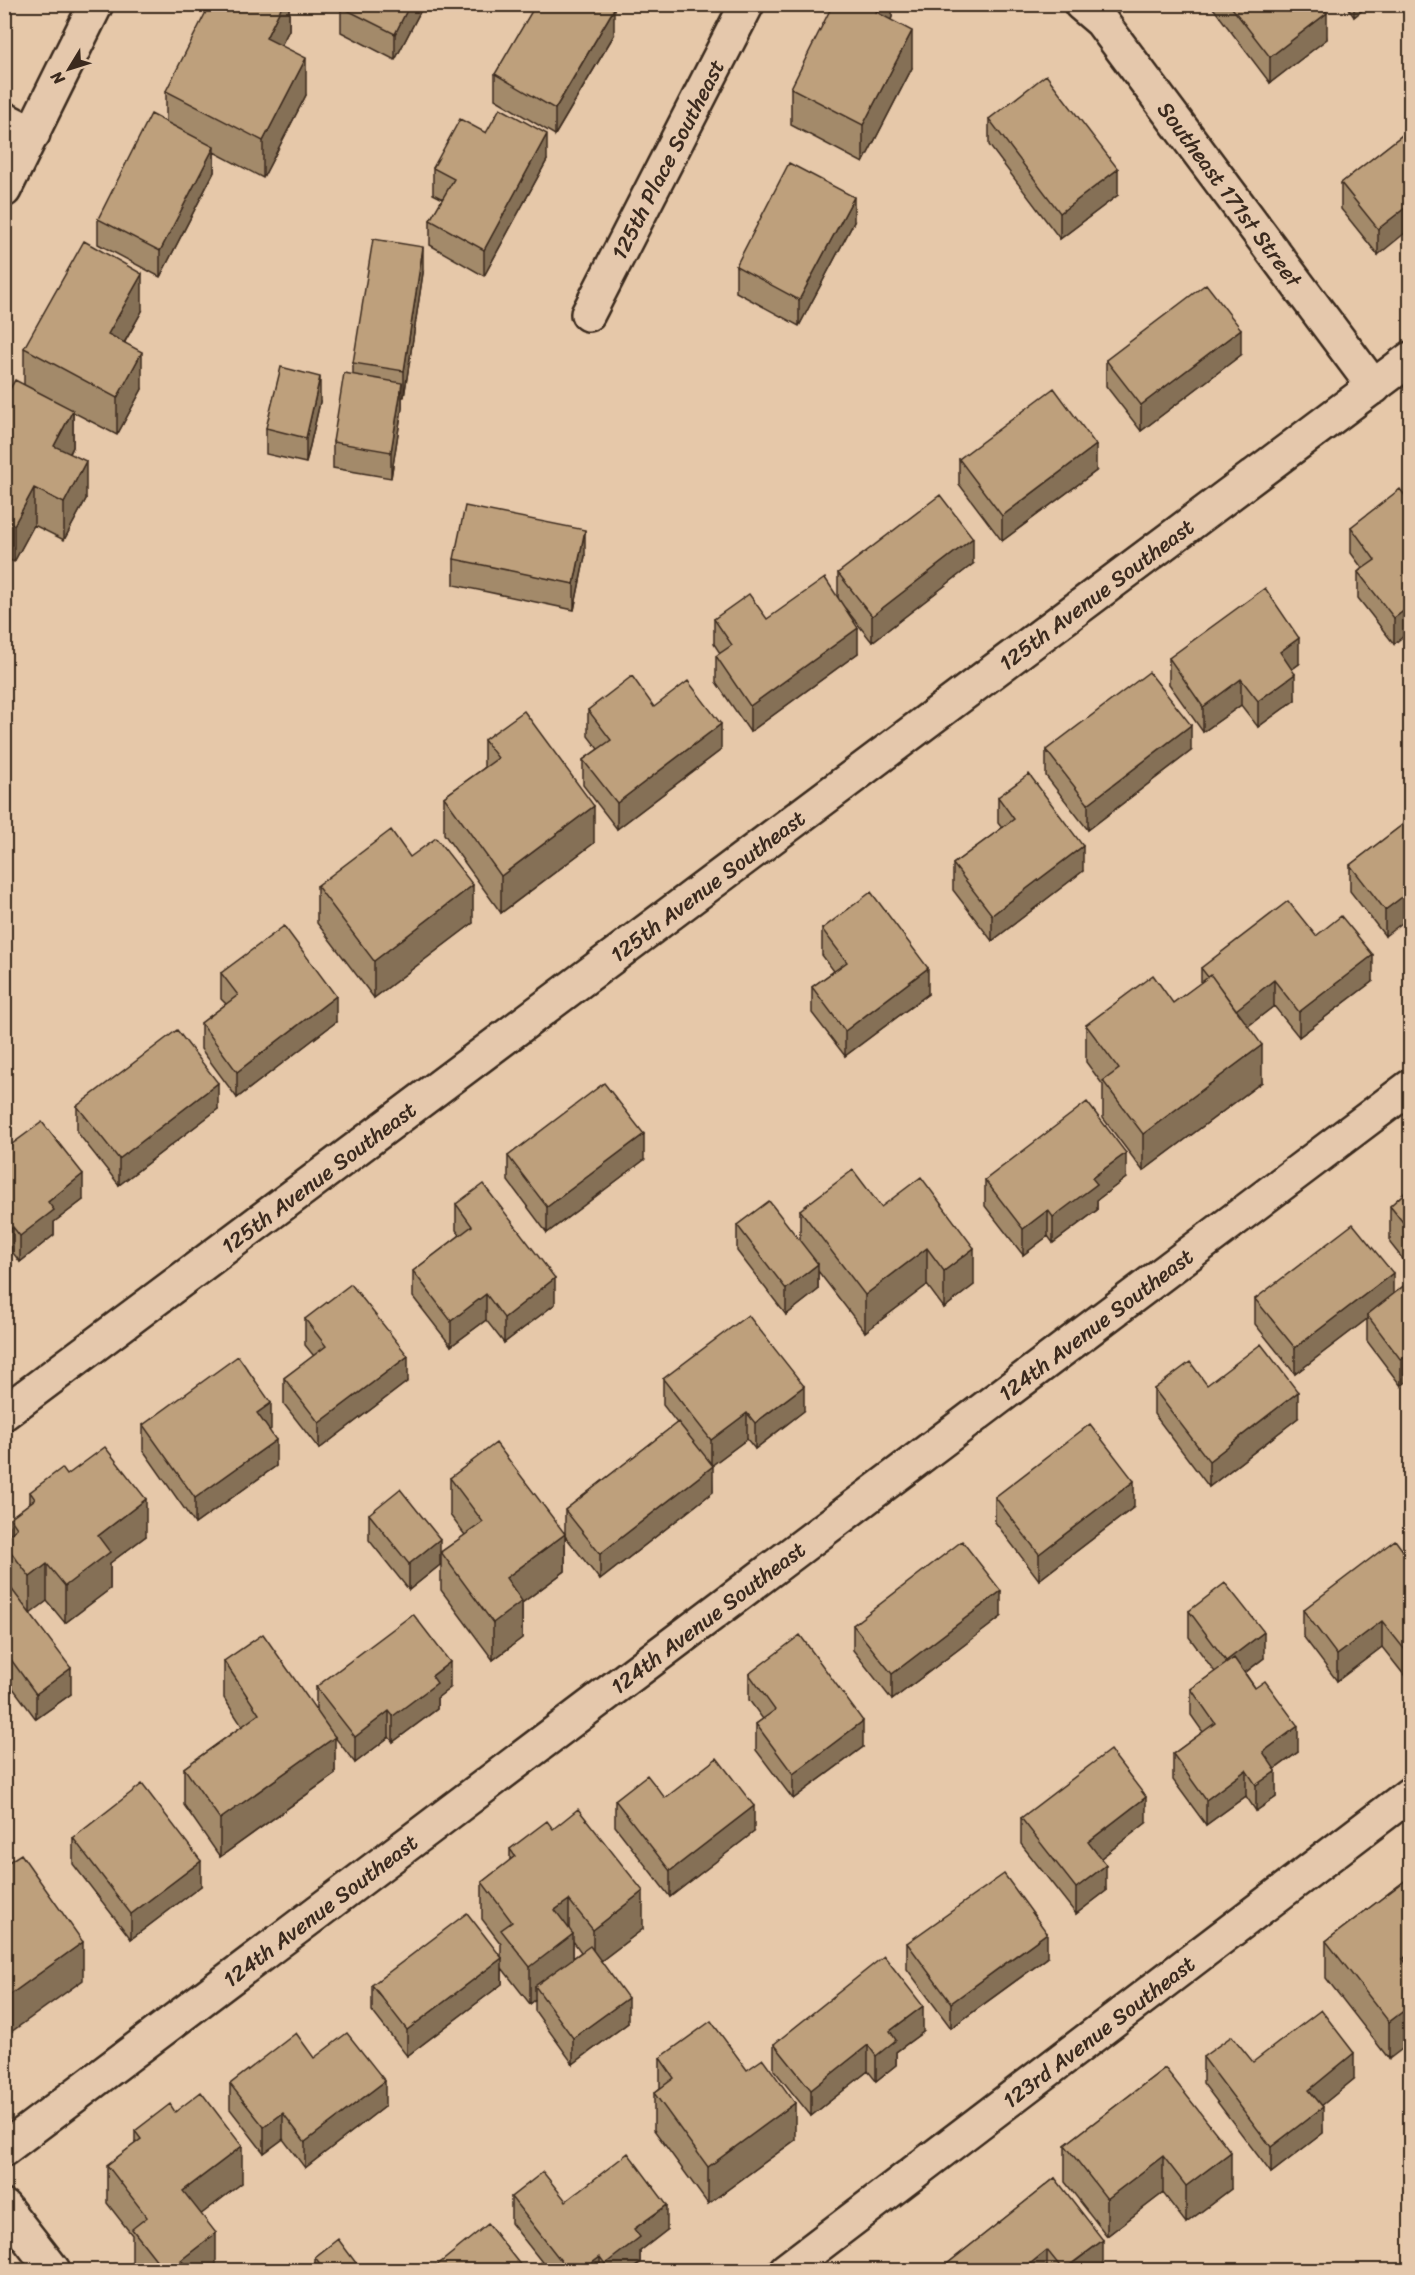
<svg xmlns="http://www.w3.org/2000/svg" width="1415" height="2275" viewBox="0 0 1415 2275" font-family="Sriracha,sans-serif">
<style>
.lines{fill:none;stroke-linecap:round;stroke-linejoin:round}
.minor-casing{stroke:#3b2a1e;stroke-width:38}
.minor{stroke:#e5c8ac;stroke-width:33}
.wall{fill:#a38a6b;stroke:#3b2a1e;stroke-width:1.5;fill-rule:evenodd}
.shaded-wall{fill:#857057;stroke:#3b2a1e;stroke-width:1.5}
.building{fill:#bea07c;stroke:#3b2a1e;stroke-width:1.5}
.labels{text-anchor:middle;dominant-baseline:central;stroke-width:4.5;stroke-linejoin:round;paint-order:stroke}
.street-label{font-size:22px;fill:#3b2a1e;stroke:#e5c8ac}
</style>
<rect width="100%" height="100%" fill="#e6c8a9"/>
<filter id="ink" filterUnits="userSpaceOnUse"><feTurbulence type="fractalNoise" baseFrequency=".0167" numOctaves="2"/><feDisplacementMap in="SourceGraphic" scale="12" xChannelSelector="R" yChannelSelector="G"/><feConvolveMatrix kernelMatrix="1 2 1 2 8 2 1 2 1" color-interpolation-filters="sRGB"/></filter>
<g filter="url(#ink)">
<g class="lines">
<defs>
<g id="minor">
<path id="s1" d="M1081 4 1101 21 1374 387"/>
<path d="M4 119 33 134"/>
<path d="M4 190 96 4"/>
<path id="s2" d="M588 314 747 4"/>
<path id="s3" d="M4 1413 1410 359"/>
<path id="s4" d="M4 2149 1410 1087"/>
<path d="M4 2207 53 2270"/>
<path id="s5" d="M786 2270 1410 1794"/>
</g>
</defs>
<use href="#minor" class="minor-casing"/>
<use href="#minor" class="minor"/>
</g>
<path class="wall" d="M289 4V30L281 45 306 95 263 178 214 152V172L160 277 98 244V219L166 122V91Z
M315 4H328L326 10Z
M422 4V8L395 60 341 32V7Z
M892 4V17L891 20 912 68 863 163 791 125V88Z
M1210 4H1321L1327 39 1270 83Z
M1345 4H1370L1354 17Z
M614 35 555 135 495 99V74Z
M989 119 1118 195 1060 239 989 145Z
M1410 129 1378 255 1341 209V183Z
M486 133 547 160 484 276 430 245V220L443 199 433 194V168Z
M854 222 799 326 736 292V266Z
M423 273 404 397H402V408L391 478 333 468V442L353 375V363Z
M142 311 125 342 142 389 117 435 73 412V447L70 454 86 499 64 540 34 525 14 562 4 557V399L24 385V348Z
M1241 355 1141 431 1106 386V360Z
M320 402 306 463 266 454V428Z
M959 459 1096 471 1002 541 959 484Z
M1410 502 1394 644 1358 598V572L1362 568 1351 553V527Z
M585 556 574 610 454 585V559Z
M973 564 872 642 845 608 858 653 750 732 716 682V656L720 653 714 644V619H767L838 598V573Z
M1169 658 1299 664 1292 669 1295 700 1258 727 1241 705 1203 732 1169 684Z
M588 710 721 750 617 829 583 785V760L598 749 588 736Z
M484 740 594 843 501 913 444 834V797L484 768Z
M1046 750 1191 751 1088 830 1046 776Z
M998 797 1083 871 992 941 953 890V864L1002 828 998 823Z
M1410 819 1385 936 1350 891V865Z
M410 857 473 923 374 998 317 923V886Z
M822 929 928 994 845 1056 812 1013V987L834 971 822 955Z
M1316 936 1373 981 1299 1037 1274 1006 1248 1026 1262 1082 1143 1171 1103 1118V1085L1086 1062V1025L1173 1003 1201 983V968Z
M221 973 336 1022 237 1098 201 1049V1023L226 1004 221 999Z
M77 1106 218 1109 119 1185 77 1132Z
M4 1150 83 1200 54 1222V1235L20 1262 13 1253Z
M508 1156 644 1160 547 1233 508 1181Z
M1126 1178 1097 1200V1210L1053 1243 1048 1236 1023 1255 985 1206V1180Z
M1410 1188V1268L1390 1243V1206Z
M456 1204 555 1304 504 1343 486 1320 451 1346 413 1297V1271L460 1235 456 1230Z
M881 1207 974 1285 944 1308 927 1285 865 1332 818 1271V1290L786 1315 737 1251V1225L800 1240V1210Z
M1410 1281 1401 1386 1367 1341V1319L1295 1374 1255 1324V1299L1393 1294Z
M305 1319 408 1381 319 1449 284 1404V1378L314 1356 305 1345Z
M663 1379 804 1411 755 1449 747 1439 712 1465 713 1492 600 1580 565 1536V1571L522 1603V1638L493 1660 441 1590V1552L465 1535 450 1515V1478L565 1533V1510L677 1423 663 1405Z
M1154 1389 1298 1418 1209 1487 1154 1414Z
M143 1425 271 1429 269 1430 276 1466 195 1524 143 1450Z
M67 1475 146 1536 110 1563V1589L65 1623 47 1601 30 1613 71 1694 36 1719 7 1680 4 1682V1539L10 1534V1518L30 1503V1492Z
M995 1497 1134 1507 1039 1580 995 1522Z
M369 1514 440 1565 409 1590 369 1540Z
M1410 1560V1671L1405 1676 1382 1647 1337 1681 1303 1636V1610Z
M1189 1611 1264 1658 1245 1673 1298 1752 1275 1769 1276 1797 1256 1811 1246 1796 1206 1825 1173 1780V1754L1203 1732 1191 1715V1689L1215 1672 1189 1637Z
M1001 1617 892 1700 853 1650V1625Z
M224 1661 316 1710V1687L450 1688 437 1698V1709L393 1742 389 1737 355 1763 334 1736 335 1774 220 1857 184 1805V1768L242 1726 224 1698Z
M749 1674 863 1747 793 1799 756 1750V1724L763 1719 749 1700Z
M615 1800 754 1832 670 1897 615 1826Z
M1021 1818 1146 1823 1101 1858 1106 1891 1076 1914 1021 1844Z
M553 1829 643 1929 601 1961 628 2023 573 2064 535 2011V2000L530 2004 502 1968V1984L407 2056 372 2011V1985L501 1957V1944L482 1919V1882L510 1861V1849ZM573 1941 581 1952 573 1958Z
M73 1838 201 1886 131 1939 73 1864Z
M1410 1877 1389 2059 1326 1978V1941Z
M907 1943 1047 1958 951 2028 907 1969Z
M923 2032 896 2052V2065L876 2081 868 2071 811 2116 774 2070V2044Z
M1203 2057 1253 2062 1354 2079 1321 2106 1323 2133 1271 2173 1203 2083Z
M314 2058 385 2106 305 2168 283 2139 264 2153 230 2109V2084Z
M660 2058 795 2140 708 2204 654 2130V2093L660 2088Z
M1165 2068 1231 2189 1186 2223 1163 2193 1107 2236 1065 2182V2145Z
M175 2112 242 2183 201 2214 216 2270 136 2271 132 2266V2235L107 2203V2165L135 2144V2131Z
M1055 2178 1103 2265 1096 2271H947V2264Z
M511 2197 566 2201 667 2230 640 2251V2263L630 2271H549L511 2223Z
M315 2257 362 2271H315Z"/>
<path class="shaded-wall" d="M283 4H289V30L266 75V38Z
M410 4H422V8L395 60V34Z
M879 4H892V17L876 49V12Z
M1354 4H1370L1354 17Z
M614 9V35L555 135V109Z
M1327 13V39L1270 83V57Z
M912 31V68L863 163V125Z
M306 58V95L263 178V141Z
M547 134V160L484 276V250Z
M214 147V172L160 277V251Z
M1118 169V195L1060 239V213Z
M854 197V222L799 326V300Z
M1410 204V229L1378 255V229Z
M423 247V273L404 397V371Z
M142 274V311L108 371V334Z
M1241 329V355L1141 431V405Z
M142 352V389L117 435V398Z
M320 377V402L306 463V438Z
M402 383V408L391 478V452Z
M73 410V447L54 483V446Z
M1096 445V471L1002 541V516Z
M86 461V499L64 540V503Z
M34 488V525L14 562V525Z
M585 530V556L574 610V584Z
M973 538V564L872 642V616Z
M1410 606V631L1394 644V618Z
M858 628V653L750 732V706Z
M1299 638V664L1280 678V652Z
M1295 674V700L1258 727V701Z
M1241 679V705L1203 732V707Z
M721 724V750L617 829V803Z
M1191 725V751L1088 830V804Z
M594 806V843L501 913V876Z
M1083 846V871L992 941V915Z
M473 885V923L374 998V961Z
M1410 891V917L1385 936V910Z
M1373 955V981L1299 1037V1012Z
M928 968V994L845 1056V1031Z
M1274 980V1006L1234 1037V1011Z
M336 996V1022L237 1098V1072Z
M1262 1045V1082L1143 1171V1134Z
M218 1083V1109L119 1185V1159Z
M644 1134V1160L547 1233V1207Z
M1126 1153V1178L1097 1200V1210L1053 1243V1217L1092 1178Z
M83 1174V1200L54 1222V1235L20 1262V1236L48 1202Z
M1048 1210V1236L1023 1255V1229Z
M13 1227V1253L4 1260V1234Z
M927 1248V1285L865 1332V1295Z
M974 1248V1285L944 1308V1271Z
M818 1264V1290L786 1315V1289Z
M1393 1273V1299L1367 1315V1319L1295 1374V1348Z
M555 1278V1304L504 1343V1318Z
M486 1294V1320L451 1346V1321Z
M1410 1353V1379L1401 1386V1360Z
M408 1356V1381L319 1449V1423Z
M804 1386V1411L755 1449V1423Z
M1298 1392V1418L1209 1487V1461Z
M271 1403V1429L257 1439V1413Z
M747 1413V1439L711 1466V1440Z
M276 1440V1466L195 1524V1498Z
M713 1466V1492L600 1580V1554Z
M1134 1481V1507L1039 1580V1554Z
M146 1499V1536L110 1563V1589L65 1623V1586L98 1536Z
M565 1534V1571L522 1603V1638L493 1660V1623L506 1578Z
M440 1539V1565L409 1590V1564Z
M47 1564V1601L30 1614V1577Z
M1001 1591V1617L892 1700V1674Z
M1382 1621V1647L1337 1681V1655Z
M1264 1632V1658L1226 1687V1661Z
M1410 1646V1671L1405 1676V1650Z
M7 1654V1680L4 1682V1656Z
M450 1662V1688L437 1698V1709L393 1742V1716L432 1676Z
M71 1668V1694L36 1719V1694Z
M389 1711V1737L355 1763V1737Z
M863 1721V1747L793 1799V1774Z
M1298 1726V1752L1263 1778V1752Z
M335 1737V1774L220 1857V1819Z
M1246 1770V1796L1206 1825V1800Z
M1276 1771V1797L1256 1811V1785Z
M1146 1797V1823L1088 1868V1842Z
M754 1806V1832L670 1897V1871Z
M201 1861V1886L131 1939V1914Z
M1106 1865V1891L1076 1914V1888Z
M643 1891V1929L593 1967V1930Z
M569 1900V1936L573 1934V1971L535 1986V2000L530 2004V1967L555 1910Z
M1047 1933V1958L951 2028V2003Z
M83 1942V1980L4 2037V1999Z
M1410 1953V1990L1403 1959Z
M502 1958V1984L407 2056V2030Z
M628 1998V2023L573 2064V2038Z
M923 2006V2032L896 2052V2065L876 2081V2056L890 2031Z
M1410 2006V2043L1389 2059V2022Z
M868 2045V2071L811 2116V2090Z
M1354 2053V2079L1309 2116V2090Z
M385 2081V2106L305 2168V2142Z
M795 2103V2140L708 2204V2167Z
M1323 2107V2133L1271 2173V2147Z
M283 2113V2139L264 2153V2127Z
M242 2146V2183L183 2228V2191Z
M1231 2152V2189L1186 2223V2186Z
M1163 2156V2193L1107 2236V2199Z
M667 2205V2230L640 2251V2263L630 2271H605V2264L634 2229Z
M216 2233V2270L181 2271V2260Z
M1103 2240V2265L1096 2271H1063Z
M1047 2250V2271H1021Z
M600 2257V2271H581Z"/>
<path class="building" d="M210 4H283L266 38 306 58 263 141 166 91Z
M342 4H410L395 34 341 7Z
M536 4H606L614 9 555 109 495 74Z
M833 4H879L876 12 912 31 863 125 791 88Z
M1229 4H1321L1327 13 1270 57Z
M1046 75 1118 169 1060 213 989 119Z
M500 108 547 134 484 250 430 220 454 179 433 168 460 119 486 133Z
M151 114 214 147 160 251 98 219Z
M1410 129V204L1378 229 1341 183Z
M789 163 854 197 799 300 736 266Z
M373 239 423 247 404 371 353 363Z
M84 241 142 274 108 334 142 352 117 398 24 348Z
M1206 284 1241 329 1141 405 1106 360Z
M281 367 320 377 306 438 266 428Z
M344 373 402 383 391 452 333 442Z
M15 380 73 410 54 446 86 461 64 503 34 488 14 525 4 519V399Z
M1054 388 1096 445 1002 516 959 459Z
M1400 489 1410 502V606L1394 618 1358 572 1375 560 1351 527Z
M940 495 973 538 872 616 838 573Z
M465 506 585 530 574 584 454 559Z
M825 578 858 628 750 706 716 656 732 645 714 619 749 594 767 619Z
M1265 588 1299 638 1280 652 1295 674 1258 701 1241 679 1203 707 1169 658Z
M1149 672 1191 725 1088 804 1046 750Z
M632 676 654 707 688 681 721 724 617 803 583 760 611 740 588 710Z
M524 711 594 806 501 876 444 797 498 758 484 740Z
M1029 774 1083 846 992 915 953 864 1014 819 998 797Z
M1410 819V891L1385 910 1350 865Z
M391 830 410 857 436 838 473 885 374 961 317 886Z
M871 892 928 968 845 1031 812 987 847 962 822 929Z
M1288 901 1316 936 1341 916 1373 955 1299 1012 1274 980 1236 1010 1211 975 1208 977 1201 968Z
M284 926 336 996 237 1072 201 1023 238 995 221 973Z
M1153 975 1173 1003 1211 975 1262 1045 1143 1134 1103 1081 1119 1069 1086 1025Z
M177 1030 218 1083 119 1159 77 1106Z
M604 1083 644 1134 547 1207 508 1156Z
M1087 1102 1126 1153 1092 1178 1097 1184 1053 1217 1048 1210 1023 1229 985 1180Z
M42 1122 83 1174 48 1202 54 1210 20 1236 13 1227 4 1234V1150Z
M853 1170 881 1207 921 1177 974 1248 944 1271 927 1248 865 1295 800 1210Z
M483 1184 555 1278 504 1318 486 1294 451 1321 413 1271 472 1226 456 1204Z
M1410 1188V1231L1390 1206Z
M769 1201 818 1264 786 1289 737 1225Z
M1353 1224 1393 1273 1295 1348 1255 1299Z
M1410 1281V1353L1401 1360 1367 1315Z
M351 1284 408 1356 319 1423 284 1378 326 1346 305 1319Z
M748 1315 804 1386 755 1423 747 1413 711 1440 663 1379Z
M1261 1344 1298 1392 1209 1461 1154 1389 1190 1362 1207 1385Z
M238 1356 271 1403 257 1413 276 1440 195 1498 143 1425Z
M678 1422 713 1466 600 1554 565 1510Z
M1090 1424 1134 1481 1039 1554 995 1497Z
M496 1443 565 1534 506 1578 522 1601 493 1623 441 1552 483 1522 450 1478Z
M105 1447 146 1499 98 1536 110 1552 65 1586 47 1564 30 1577 4 1543V1539L17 1528 10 1518 35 1499 30 1492 62 1468 67 1475Z
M400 1489 440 1539 409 1564 369 1514Z
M1395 1540 1410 1560V1646L1405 1650 1382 1621 1337 1655 1303 1610Z
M962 1541 1001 1591 892 1674 853 1625Z
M4 1579 71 1668 36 1694 7 1654 4 1656Z
M1225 1583 1264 1632 1226 1661 1189 1611Z
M413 1614 450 1662 432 1676 437 1683 393 1716 389 1711 355 1737 316 1687Z
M263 1634 335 1737 220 1819 184 1768 259 1714 224 1661Z
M800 1635 863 1721 793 1774 756 1724 775 1710 749 1674Z
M1234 1658 1255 1688 1265 1681 1298 1726 1263 1752 1276 1771 1256 1785 1246 1770 1206 1800 1173 1754 1215 1723 1191 1689Z
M1110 1750 1146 1797 1088 1842 1106 1865 1076 1888 1021 1818Z
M717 1758 754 1806 670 1871 615 1800 647 1775 665 1798Z
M142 1784 201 1861 131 1914 73 1838Z
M578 1809 643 1891 593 1930 569 1900 555 1910 573 1934 530 1967 501 1930 512 1922 482 1882 515 1856 510 1849 547 1821 553 1829Z
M21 1854 83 1942 4 1999V1865Z
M1004 1874 1047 1933 951 2003 907 1943Z
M1410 1877V1953L1403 1959 1410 1969V2006L1389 2022 1326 1941Z
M467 1913 502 1958 407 2030 372 1985Z
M590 1946 628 1998 573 2038 535 1986Z
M884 1956 923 2006 890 2031 896 2040 876 2056 868 2045 811 2090 774 2044Z
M1321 2010 1354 2053 1309 2090 1323 2107 1271 2147 1203 2057 1232 2036 1253 2062Z
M711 2021 747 2070 763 2059 795 2103 708 2167 654 2093 674 2078 660 2058Z
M296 2033 314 2058 347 2033 385 2081 305 2142 283 2113 264 2127 230 2084Z
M1165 2068 1231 2152 1186 2186 1163 2156 1107 2199 1065 2145Z
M201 2092 242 2146 183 2191 216 2233 181 2260 190 2271H165L132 2229 147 2217 107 2165 141 2139 135 2131 170 2104 175 2112Z
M628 2153 667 2205 634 2229 640 2237 605 2264 600 2257 581 2271H569L511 2197 543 2172 566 2201Z
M1055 2178 1103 2240 1063 2270 1047 2250 1021 2271H952L947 2264Z
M488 2224 525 2271H430Z
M338 2239 362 2271H325L315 2257Z"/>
</g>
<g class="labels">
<g class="street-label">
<text stroke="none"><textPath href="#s2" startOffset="174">125th Place Southeast</textPath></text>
<text stroke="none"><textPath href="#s1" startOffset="242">Southeast 171st Street</textPath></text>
<text stroke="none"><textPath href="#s3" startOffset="1365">125th Avenue Southeast</textPath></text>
<text stroke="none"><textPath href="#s3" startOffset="879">125th Avenue Southeast</textPath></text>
<text stroke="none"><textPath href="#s3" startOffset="393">125th Avenue Southeast</textPath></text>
<text stroke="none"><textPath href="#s4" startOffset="1368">124th Avenue Southeast</textPath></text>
<text stroke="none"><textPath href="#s4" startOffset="882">124th Avenue Southeast</textPath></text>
<text stroke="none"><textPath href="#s4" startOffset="396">124th Avenue Southeast</textPath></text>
<text stroke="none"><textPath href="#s5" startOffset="393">123rd Avenue Southeast</textPath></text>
</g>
</g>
<rect width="1415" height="2275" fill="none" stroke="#e5c8ac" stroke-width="24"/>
<rect x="12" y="12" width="1391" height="2251" fill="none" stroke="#3b2a1e" stroke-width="2" filter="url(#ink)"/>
<g transform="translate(69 69) rotate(232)" stroke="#e5c8ac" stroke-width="4.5" paint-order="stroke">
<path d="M0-4.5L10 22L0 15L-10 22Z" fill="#3b2a1e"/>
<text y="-9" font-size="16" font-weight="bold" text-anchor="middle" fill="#3b2a1e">N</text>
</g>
</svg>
